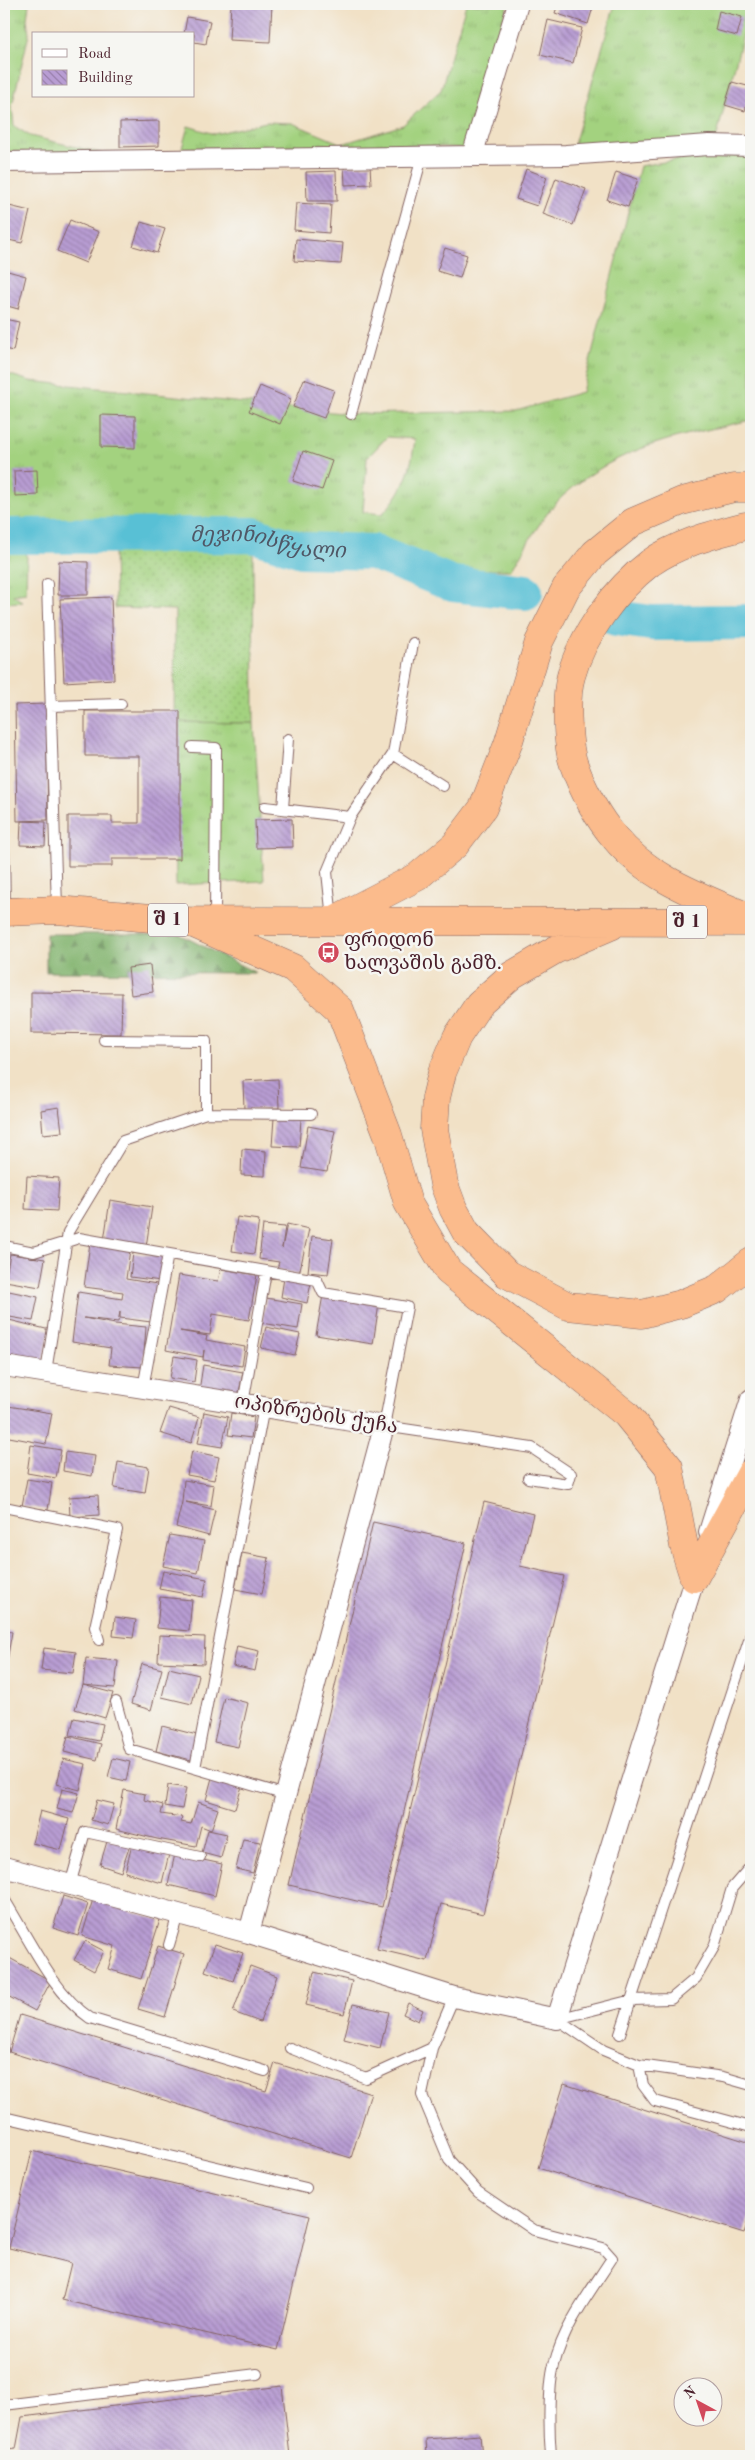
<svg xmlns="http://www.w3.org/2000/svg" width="755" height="2460" viewBox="0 0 755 2460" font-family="'Old Standard TT','Noto Serif Georgian',serif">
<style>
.grass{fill:url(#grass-tufts);stroke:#767855;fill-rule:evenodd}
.forest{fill:url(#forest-firs);stroke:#666a4c}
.garden{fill:url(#garden-dots);stroke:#767855}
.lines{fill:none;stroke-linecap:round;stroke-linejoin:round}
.river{stroke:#58c0d5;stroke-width:36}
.building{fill:url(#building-back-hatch)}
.service-casing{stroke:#846361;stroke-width:12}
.minor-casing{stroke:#846361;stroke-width:22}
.trunk-casing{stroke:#846361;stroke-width:29}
.service{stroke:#fff;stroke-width:10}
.minor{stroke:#fff;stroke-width:20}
.trunk{stroke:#fbbb8c;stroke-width:28}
.labels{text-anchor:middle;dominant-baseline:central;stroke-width:5;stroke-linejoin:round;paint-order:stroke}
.shield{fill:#f6f6f2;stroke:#7e6067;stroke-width:1}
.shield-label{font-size:19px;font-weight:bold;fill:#4a1f2b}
.poi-label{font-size:20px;fill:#4a1f2b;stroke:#f6f6f2;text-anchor:start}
.street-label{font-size:20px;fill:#4a1f2b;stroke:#f6f6f2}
.water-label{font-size:21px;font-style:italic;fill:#4f5766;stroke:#f6f6f2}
</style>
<defs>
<pattern id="grass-tufts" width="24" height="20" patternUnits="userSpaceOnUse" patternTransform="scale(1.25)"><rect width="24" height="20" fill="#a3d27f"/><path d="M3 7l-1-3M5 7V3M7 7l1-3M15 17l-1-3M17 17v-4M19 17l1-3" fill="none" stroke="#8eb46e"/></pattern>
<pattern id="forest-firs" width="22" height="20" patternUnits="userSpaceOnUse" patternTransform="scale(1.25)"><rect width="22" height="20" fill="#82b46e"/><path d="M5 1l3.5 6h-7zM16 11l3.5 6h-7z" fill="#6c925b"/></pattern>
<pattern id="garden-dots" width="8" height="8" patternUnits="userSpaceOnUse" patternTransform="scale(1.25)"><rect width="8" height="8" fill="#a3d27f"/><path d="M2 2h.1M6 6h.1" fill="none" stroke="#8eb46e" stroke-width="1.8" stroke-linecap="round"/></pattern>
<pattern id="building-back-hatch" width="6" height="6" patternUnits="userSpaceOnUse" patternTransform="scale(1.25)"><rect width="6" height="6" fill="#b89dd3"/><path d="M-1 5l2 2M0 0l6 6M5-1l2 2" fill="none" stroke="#987fab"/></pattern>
</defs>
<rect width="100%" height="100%" fill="#f6f6f2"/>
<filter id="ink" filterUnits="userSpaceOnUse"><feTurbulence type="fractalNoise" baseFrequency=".02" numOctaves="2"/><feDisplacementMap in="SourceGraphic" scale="10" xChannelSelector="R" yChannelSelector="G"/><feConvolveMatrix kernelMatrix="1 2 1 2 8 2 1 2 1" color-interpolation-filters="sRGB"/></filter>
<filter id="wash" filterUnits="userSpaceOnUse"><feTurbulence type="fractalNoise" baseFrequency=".0096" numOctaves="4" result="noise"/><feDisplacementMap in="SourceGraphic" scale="20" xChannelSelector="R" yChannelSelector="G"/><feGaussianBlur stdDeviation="1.12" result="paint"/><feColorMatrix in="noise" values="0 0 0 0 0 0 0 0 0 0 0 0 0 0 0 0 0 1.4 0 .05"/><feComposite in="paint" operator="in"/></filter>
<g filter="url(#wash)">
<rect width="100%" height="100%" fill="#f1e1c6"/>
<path class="grass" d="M4 4H29L27 19 29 34 12 106 14 126 30 136 101 153 69 157 4 151Z
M466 4H508L465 148 426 146 182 148 188 126 214 134 266 122 292 123 342 144 403 125 441 90Z
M615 4H751L716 139 573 148Z
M712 154 751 156V420C681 436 620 445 564 495 542 515 527 545 511 570H443L375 539H330L281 527 4 528V373L30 381 351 414 516 411 582 392 640 166ZM387 437 415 439C411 470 405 491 382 514L363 512 367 458Z
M24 552 27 557 26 593 13 595 23 602 4 603V553Z
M174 722 254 723 264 881 176 885Z"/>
<path class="forest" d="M46 934H179L256 973 46 972Z"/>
<path class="garden" d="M162 539 253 544 254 723 174 722 175 610 115 608 114 546Z"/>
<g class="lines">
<g class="river">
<path id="s1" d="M4 536 253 535 302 550 373 552 453 584 525 592"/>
<path d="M616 618 651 623 751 622"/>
</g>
</g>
<g id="blocks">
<path class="building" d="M231 4H272L270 42 229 40Z
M558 4H594L588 24 555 13Z
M719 11 742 17 737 36 715 30Z
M187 17 210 21 206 44 194 42V34H184Z
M548 20 582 28 573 63 540 55Z
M732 82 751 87 745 111 725 105Z
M159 121V146L120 147V122Z
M370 165 371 184 345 185 344 166Z
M526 169 547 177 537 206 516 199Z
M336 171 337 201H307L306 172Z
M616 172 638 179 628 207 607 200Z
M556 178 586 189 573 225 543 214Z
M296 203 331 205 329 233 294 230Z
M5 205 30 211 22 243 4 239Z
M70 220 99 232 86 263 57 251Z
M141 222 165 229 157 253 133 246Z
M296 239 343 243 341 264 294 261Z
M445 248 467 255 460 278 437 271Z
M4 270 26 276 18 309 4 305Z
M4 319 19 322 13 351 4 349Z
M304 379 334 390 324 418 293 407Z
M260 386 291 399 280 424 249 411Z
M101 415 135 416V448L101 447Z
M303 451 332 461 322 490 293 481Z
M37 470 38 495 15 496 14 471Z
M59 561 88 562V595H58Z
M111 597 114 679 64 682 60 599Z
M46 704 48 820 17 821 15 705Z
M85 711H180V859H112V866H68V816H112V823H139V756H85Z
M292 819 293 847 256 848 255 820Z
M21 821 46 822 45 846 20 845Z
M150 965 153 992 131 995 128 968Z
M31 992 122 993 121 1034 31 1033Z
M278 1079 279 1108 244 1109 243 1081Z
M59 1107 62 1132 43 1134 41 1110Z
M274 1118 301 1119 299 1147 272 1146Z
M308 1126 335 1131 327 1172 301 1168Z
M242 1149 266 1151 265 1176 241 1175Z
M27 1176 59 1178 57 1211 25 1209Z
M110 1200 152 1207 146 1247 104 1241Z
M237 1217 259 1220 254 1254 232 1251Z
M287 1224 309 1229 299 1274 277 1269 279 1262 259 1259 263 1225 285 1227 282 1248Z
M312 1236 333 1239 328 1274 308 1272Z
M90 1243 130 1249 126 1279 157 1284 151 1322 120 1318V1312L118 1322 84 1318 115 1324 146 1327 143 1367 109 1365 111 1348 72 1342 78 1292 122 1299 123 1292 84 1287Z
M133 1253 164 1257 161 1281 130 1277Z
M10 1254 45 1259 40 1287 5 1281Z
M221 1269 257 1275 249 1320 213 1314 210 1335 180 1331 207 1336 206 1340 245 1347 242 1366 203 1360 204 1350 203 1357 166 1350 179 1275 218 1281Z
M284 1278 311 1283 307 1303 281 1297Z
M4 1290 38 1297 33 1321 4 1316Z
M323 1295 379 1304 373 1344 316 1335Z
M266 1298 302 1304 298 1329 262 1323Z
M5 1319 50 1330 42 1364 4 1355Z
M266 1327 300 1334 295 1355 261 1348Z
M174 1356 197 1360 194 1382 170 1378Z
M203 1365 243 1372 238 1397 199 1391Z
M8 1406 52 1413 46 1444 4 1436Z
M169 1408 199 1417 191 1443 160 1433Z
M204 1412 228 1417 222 1447 198 1443Z
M231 1413 254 1417 251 1438 228 1435Z
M31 1445 61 1450 56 1478 27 1473Z
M192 1451 219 1457 214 1480 187 1475Z
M65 1452 95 1456 92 1476 63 1471Z
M118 1462 149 1467 145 1493 114 1488Z
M27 1479 52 1483 48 1510 22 1506Z
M184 1480 214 1485 211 1506 186 1502 215 1510 209 1536 176 1527 182 1502Z
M98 1495 99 1515 70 1517 69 1497Z
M484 1502 533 1514 520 1566 564 1576 483 1914 441 1904 427 1961 377 1949Z
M373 1522 466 1543 382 1907 289 1885Z
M170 1535 204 1541 198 1573 163 1566Z
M242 1553 269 1558 262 1594 235 1589Z
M163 1571 207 1579 203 1597 159 1589Z
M160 1597 192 1600 189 1631 157 1628Z
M115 1617 136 1620 133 1638 113 1636Z
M4 1630 12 1632 5 1672H4Z
M159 1635 205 1637 204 1664 158 1662Z
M237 1646 259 1651 255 1671 233 1666Z
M44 1648 76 1652 73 1673 41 1670Z
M86 1658 118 1661 115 1688 83 1685 113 1693 105 1718 75 1709 83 1685Z
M142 1664 162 1669 151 1710 131 1704Z
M169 1668 199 1675 192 1704 162 1697Z
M224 1697 248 1703 238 1747 214 1742Z
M74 1718 103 1724 99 1741 70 1735Z
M162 1726 197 1735 191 1760 156 1751Z
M68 1736 101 1744 97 1760 64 1752Z
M113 1758 130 1762 126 1781 108 1777Z
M63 1759 86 1764 80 1790 57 1784Z
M213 1774 243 1783 235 1809 206 1800Z
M168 1785 186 1788 182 1809 165 1806Z
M62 1789 79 1793 73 1813 57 1809Z
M124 1790 145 1794 144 1800 163 1805 161 1814 182 1817 181 1822 191 1824 198 1802 218 1809 211 1830 201 1826 196 1846 157 1839 116 1829Z
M97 1800 114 1804 108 1825 91 1820Z
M40 1811 69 1819 61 1850 32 1843Z
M208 1830 227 1834 221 1858 202 1853Z
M108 1838 130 1845 121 1872 100 1865Z
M243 1839 260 1842 253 1873 236 1869Z
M132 1845 169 1854 162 1883 125 1872Z
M175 1854 222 1864 215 1896 168 1885Z
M63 1896 88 1904 78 1936 53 1928Z
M93 1899 160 1920 141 1979 108 1969 115 1946 82 1936Z
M85 1941 104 1951 94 1971 74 1960Z
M215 1944 243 1953 233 1981 205 1971Z
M158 1946 184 1954 165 2017 138 2009Z
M4 1955 51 1981 35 2011 4 1994Z
M250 1966 277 1976 260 2022 233 2012Z
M314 1972 352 1981 344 2014 306 2005Z
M408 2003 423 2010 418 2021 403 2014Z
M353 2004 389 2012 380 2048 344 2039Z
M20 2015 266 2091 275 2063 371 2093 351 2158 9 2052Z
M4 2030 9 2052 4 2053Z
M564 2084 751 2143V2212L744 2233 538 2168Z
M32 2151 310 2215 278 2350 62 2300 71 2263 9 2248Z
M282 2386 290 2456H4V2450L16 2449 22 2417Z
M480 2435 482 2456H427L426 2439Z"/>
</g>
</g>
<g filter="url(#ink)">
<use href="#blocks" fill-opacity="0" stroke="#846361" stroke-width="1"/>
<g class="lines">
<defs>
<path id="service" d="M351 414 422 157
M47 584 57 908
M50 706 121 704
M192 747 216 748 215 920
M393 754 443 786
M265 807 350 817
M283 809 288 739
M4 846 5 912
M332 919 327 872 350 817 393 754 413 643
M104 1040 206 1041V1113
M4 1246 34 1252 79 1238 317 1280 323 1293 407 1307 384 1426 532 1448 571 1474 568 1484 528 1478
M46 1372 68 1232 123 1141 206 1113 311 1114
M143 1388 168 1254
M243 1404 266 1272
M4 1507 117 1530 95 1627 99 1640
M116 1702 129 1749 286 1795
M195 1768 264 1407
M70 1885 85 1832 200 1857
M4 1899C28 1937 53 1993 90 2018L265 2071
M169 1945 178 1914
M557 2019 632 2000 671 1999 696 1978 714 1947 732 1888 751 1866
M557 2019 603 2050 639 2065 723 2077 751 2085
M620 2034 751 1634
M290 2048 366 2078 432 2048 454 1997
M432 2048 422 2095 449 2160 478 2192 534 2230 603 2248 612 2258C591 2291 564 2325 554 2365 548 2388 549 2432 551 2456
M639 2065 643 2085 655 2101 751 2127
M4 2117 306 2188
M4 2405 257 2374"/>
<path id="minor" d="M472 156 518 4
M4 162 566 155 709 145 751 146
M4 1366 384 1426 249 1933
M709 1532 751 1399
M4 1867 249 1933 454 1997 557 2019 698 1567"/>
<path id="trunk" d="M4 912 57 910 187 921 751 922
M750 918C702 897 649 879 615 838 598 818 583 790 574 765 567 746 565 696 571 676 582 635 616 589 650 563 678 543 712 535 745 526L751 527
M334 920 417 877 455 845 483 808 508 744 539 642 566 588 595 553 633 522 682 501 734 488H751
M187 921 293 968 340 1010 388 1135 408 1203 448 1271 626 1414 669 1467 684 1546 694 1578
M611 926 555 950 512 975 479 1004 457 1037 442 1073 436 1098 434 1129 444 1184 453 1208 466 1232 507 1274 568 1306 642 1314 681 1304 717 1289 751 1262
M694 1578 751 1473"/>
</defs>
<use href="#service" class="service-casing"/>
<use href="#minor" class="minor-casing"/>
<use href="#trunk" class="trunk-casing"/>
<use href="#service" class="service"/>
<use href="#minor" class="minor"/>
<use href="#trunk" class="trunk"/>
</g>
</g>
<defs>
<symbol id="bus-disc" viewBox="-11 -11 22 22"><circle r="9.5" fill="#d1495b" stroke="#f6f6f2"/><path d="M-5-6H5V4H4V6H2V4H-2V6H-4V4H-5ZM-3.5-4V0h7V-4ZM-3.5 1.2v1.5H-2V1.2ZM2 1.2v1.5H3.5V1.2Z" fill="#fff"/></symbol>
</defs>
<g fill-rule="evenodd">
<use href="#bus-disc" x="316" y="940" width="25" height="25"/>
</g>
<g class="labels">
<g class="shield">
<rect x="148" y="903.5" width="40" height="33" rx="4"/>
<rect x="667" y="905.5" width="40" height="33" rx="4"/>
</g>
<g class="shield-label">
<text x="168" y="920">შ 1</text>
<text x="687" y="922">შ 1</text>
</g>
<g class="poi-label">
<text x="344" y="941">ფრიდონ<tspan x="344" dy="23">ხალვაშის გამზ.</tspan></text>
</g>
<g class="street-label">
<text transform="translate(316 1415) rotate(9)">ოპიზრების ქუჩა</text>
</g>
<g class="water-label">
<text stroke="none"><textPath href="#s1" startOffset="265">მეჯინისწყალი</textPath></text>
</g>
</g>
<rect width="755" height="2460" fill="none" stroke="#f6f6f2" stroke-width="20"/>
<rect x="32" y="32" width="162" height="65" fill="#f6f6f2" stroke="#b1a0a2"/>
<rect x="42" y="49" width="25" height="8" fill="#ffffff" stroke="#b1a0a2"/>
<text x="78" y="58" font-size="15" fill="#4a1f2b">Road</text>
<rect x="42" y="70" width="25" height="15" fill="url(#building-back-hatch)" stroke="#b1a0a2"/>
<text x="78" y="82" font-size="15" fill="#4a1f2b">Building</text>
<g transform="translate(698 2402) rotate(320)"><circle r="24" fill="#f6f6f2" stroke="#b1a0a2"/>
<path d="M0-4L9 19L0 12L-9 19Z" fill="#d1495b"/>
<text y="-8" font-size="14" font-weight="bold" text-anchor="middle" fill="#4a1f2b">N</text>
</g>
</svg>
